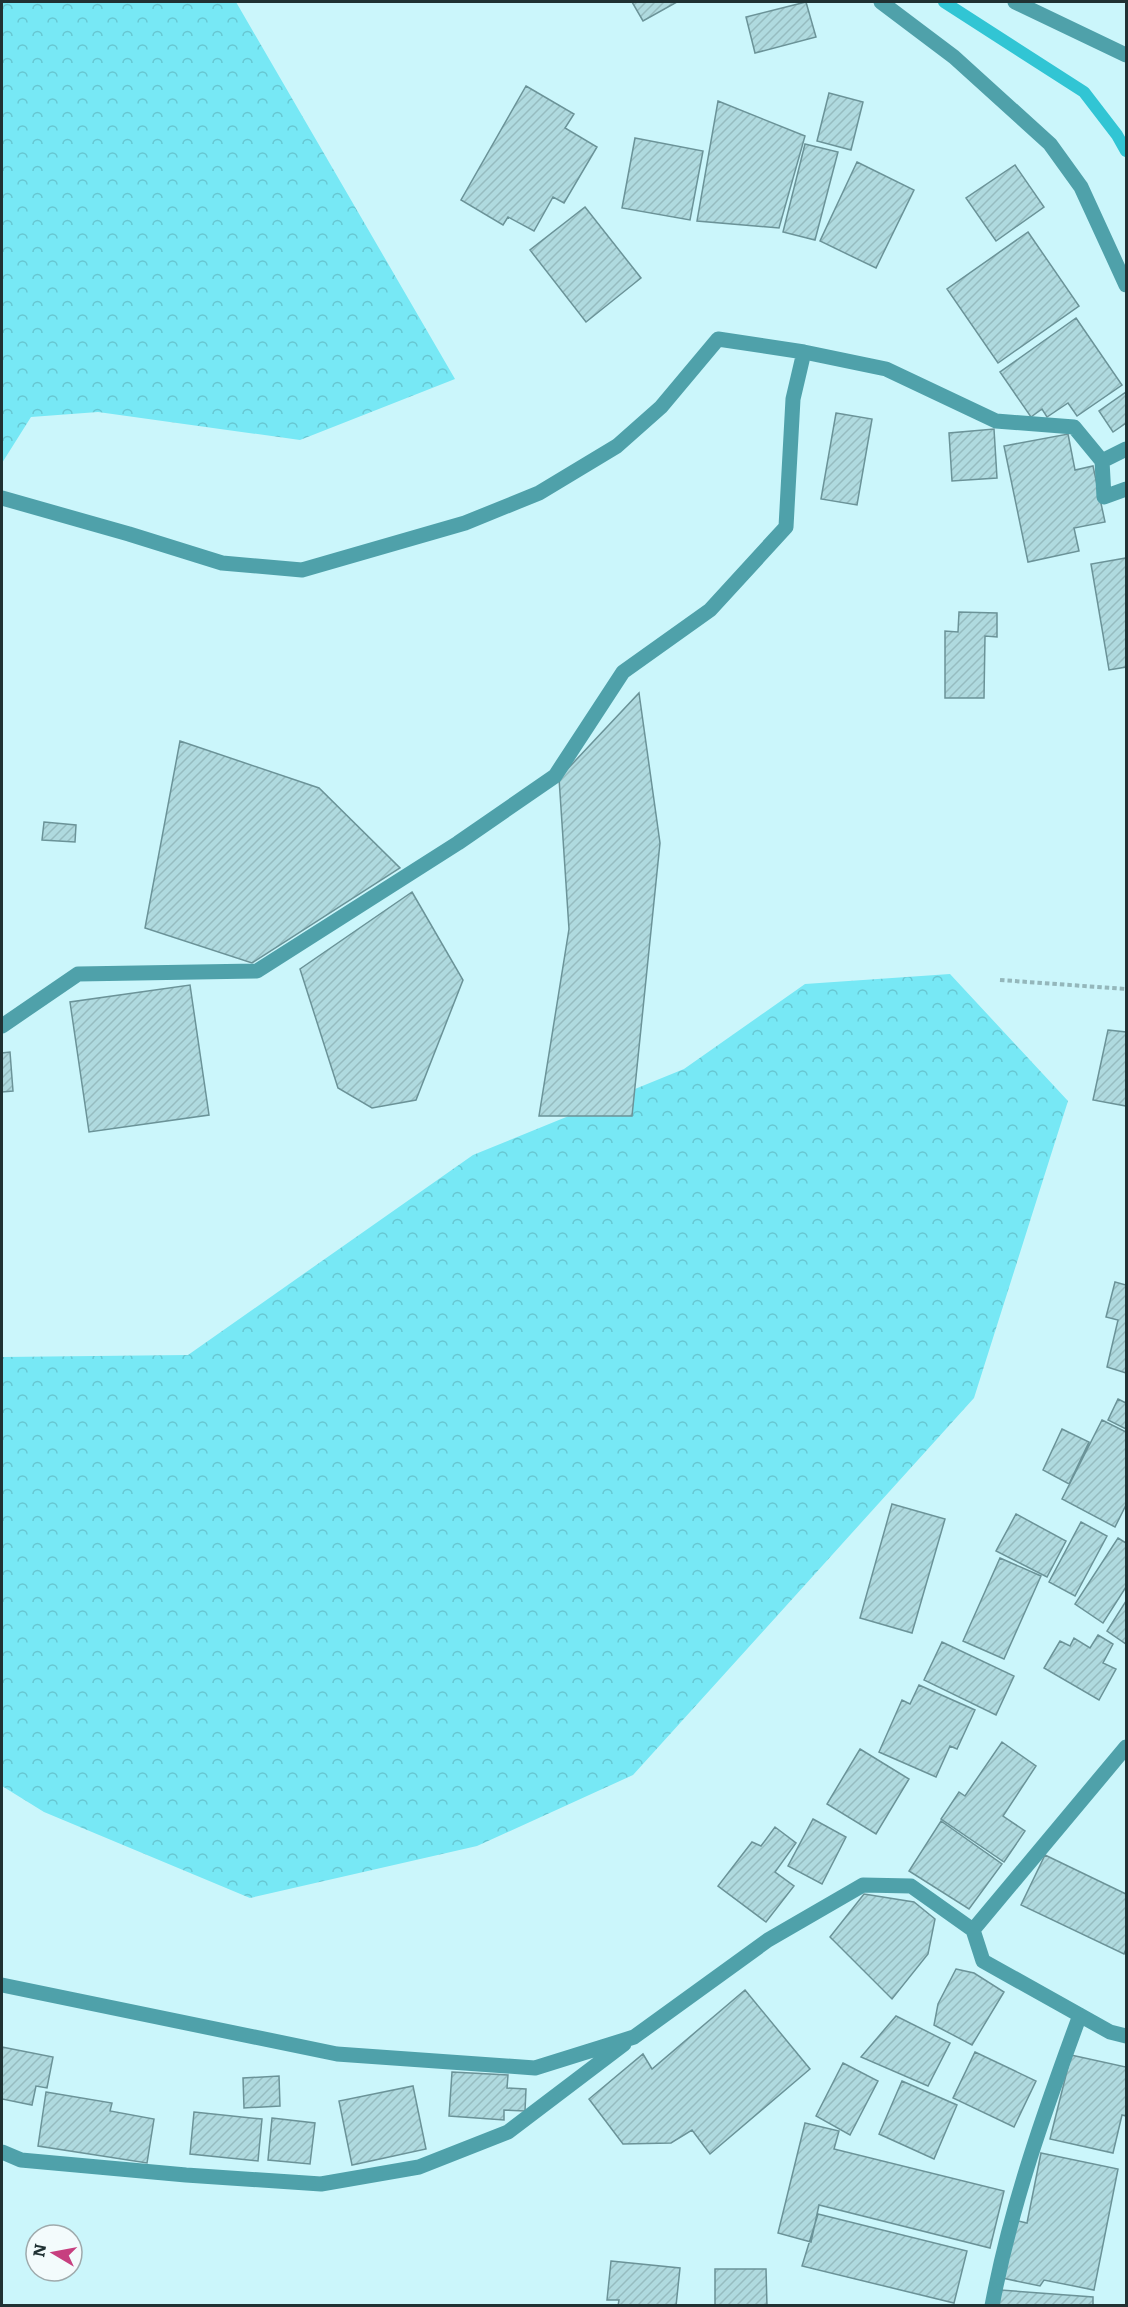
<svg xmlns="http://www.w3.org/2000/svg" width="1128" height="2307" viewBox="0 0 1128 2307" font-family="Literata,serif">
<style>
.forest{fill:url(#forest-crowns)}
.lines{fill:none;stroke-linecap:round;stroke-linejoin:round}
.stream{stroke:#31c5d4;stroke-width:12}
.building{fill:url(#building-hatch);stroke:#6b9398;stroke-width:1.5}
.path{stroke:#94b7bb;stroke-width:4;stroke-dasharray:4.5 3;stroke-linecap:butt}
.street{stroke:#4fa1aa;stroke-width:15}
</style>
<defs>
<pattern id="forest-crowns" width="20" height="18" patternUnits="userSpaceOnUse" patternTransform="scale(1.5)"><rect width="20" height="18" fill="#77e8f5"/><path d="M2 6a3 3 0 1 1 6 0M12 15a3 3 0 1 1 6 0" fill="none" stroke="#67c7d2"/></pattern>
<pattern id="building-hatch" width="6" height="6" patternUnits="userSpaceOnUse" patternTransform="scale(1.5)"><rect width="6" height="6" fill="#afdadf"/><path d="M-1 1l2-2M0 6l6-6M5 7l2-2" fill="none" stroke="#96bcc0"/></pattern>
</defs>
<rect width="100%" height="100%" fill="#cbf6fb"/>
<path class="forest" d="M2 2H236L455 379 300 440 98 412 31 417 2 463Z
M950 974 1068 1101 974 1398 633 1775 477 1846 250 1898 44 1812 2 1786V1357L188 1355 473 1155 684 1069 805 984Z"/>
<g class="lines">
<path class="stream" d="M944 2 1084 92 1117 135 1126 151"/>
</g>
<path class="building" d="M632 2H677L643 21Z
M806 2 816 37 755 53 746 17Z
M526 86 574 114 565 128 597 147 564 203 553 197 534 231 508 217 503 225 461 200Z
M829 93 863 102 851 150 817 141Z
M718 101 805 136 779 228 697 221Z
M635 138 703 151 690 220 622 208Z
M805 144 838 152 815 240 783 232Z
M857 162 914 190 876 268 820 241Z
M1015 165 1044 207 996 241 966 198Z
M585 207 641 278 586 322 530 250Z
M1028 232 1079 306 998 363 947 289Z
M1076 318 1122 385 1077 416 1068 403 1047 417 1042 409 1031 417 1000 372Z
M1126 392V423L1113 432 1099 411Z
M836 413 872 419 857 505 821 499Z
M994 429 997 478 952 481 949 433Z
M1068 434 1075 470 1093 466 1105 522 1074 528 1079 551 1028 562 1004 446Z
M1126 558V667L1109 670 1091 564Z
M959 612 997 613V637L985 636 984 698H945V631L958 632Z
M639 693 660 843 632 1116H539L569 929 559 778Z
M180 741 319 788 400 868 252 963 145 928Z
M44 822 76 825 75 842 42 840Z
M412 892 463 980 416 1100 372 1108 338 1088 300 969Z
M190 985 209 1115 89 1132 70 1002Z
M1108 1030 1126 1032V1106L1093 1100Z
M10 1052 13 1091 2 1092V1053Z
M1115 1282 1126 1285V1373L1107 1367 1118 1320 1106 1317Z
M1118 1399 1126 1403V1429L1108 1420Z
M1102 1420 1126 1432V1505L1115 1527 1062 1499Z
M1062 1429 1089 1442 1069 1484 1043 1470Z
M892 1504 945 1519 912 1633 860 1618Z
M1016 1514 1066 1541 1047 1577 996 1551Z
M1081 1522 1107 1536 1075 1596 1049 1582Z
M1118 1538 1126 1543V1587L1103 1623 1075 1604Z
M1000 1558 1041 1576 1004 1659 963 1641Z
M1126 1601V1644L1107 1631Z
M1098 1635 1113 1644 1103 1663 1116 1669 1099 1700 1044 1668 1060 1641 1070 1646 1074 1638 1090 1648Z
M942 1642 1014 1676 996 1715 924 1680Z
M919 1685 975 1710 957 1749 950 1746 936 1777 879 1752 902 1700 910 1704Z
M1002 1742 1036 1766 1003 1816 1025 1831 1004 1862 941 1819 959 1792 965 1796Z
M860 1749 909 1779 876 1834 827 1804Z
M813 1819 846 1837 822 1884 788 1866Z
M941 1821 1002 1864 969 1909 909 1871Z
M775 1827 796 1843 775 1872 794 1886 766 1922 718 1886 752 1842 761 1846Z
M1045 1855 1126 1894V1949L1124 1954 1021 1905Z
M864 1894 914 1902 935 1919 928 1954 892 1999 830 1937Z
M956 1969 974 1973 1004 1992 972 2045 934 2025 938 2004Z
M745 1990 810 2069 710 2154 692 2130 671 2143 623 2144 589 2099 643 2054 652 2069Z
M896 2016 950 2043 928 2086 861 2057Z
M2 2047 53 2057 47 2088 36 2086 32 2105 2 2099Z
M975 2052 1036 2081 1014 2127 953 2098Z
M1071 2055 1126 2067V2116L1122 2115 1113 2153 1050 2139Z
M843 2063 878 2081 850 2135 816 2116Z
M452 2072 508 2075 507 2088 526 2089 525 2111 504 2110V2120L449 2116Z
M279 2076 280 2106 244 2108 243 2078Z
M902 2081 957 2105 934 2159 879 2134Z
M413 2086 426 2149 352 2165 339 2101Z
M46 2092 112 2103 110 2111 154 2119 147 2163 38 2146Z
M194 2112 262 2119 258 2161 190 2154Z
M272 2118 315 2123 310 2164 268 2160Z
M805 2123 839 2131 834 2149 1004 2191 990 2248 819 2205 811 2242 778 2233Z
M1041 2153 1118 2169 1094 2290 1044 2280 1040 2286 1002 2278 1014 2220 1027 2223Z
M818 2214 967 2251 954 2303 802 2266Z
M611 2261 680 2268 676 2306H618L619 2300H607Z
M715 2269H766L767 2306H715Z
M1000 2290 1093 2297V2306H999Z"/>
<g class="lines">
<path class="path" d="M1000 980 1126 989"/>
<path class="street" d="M881 2 954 57 1050 144 1081 187 1126 285
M1015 2 1126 55
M1102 461 1104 497 1126 489
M2 498 129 534 222 563 302 570 465 523 539 493 617 446 661 407 718 339 804 352 886 369 996 421 1074 427 1102 461 1126 449
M2 1026 78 974 257 971 458 843 555 776 623 672 710 610 786 527 793 399 804 352
M973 1930 1126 1747
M2 1985 337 2054 535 2068 634 2037 768 1940 863 1885 911 1886 973 1930 983 1961 1110 2032 1126 2036
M2 2152 21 2160 186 2175 321 2184 419 2167 508 2132 624 2044
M992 2306C1011 2205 1045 2110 1080 2015"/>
</g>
<rect width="1128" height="2307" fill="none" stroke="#203133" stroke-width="6"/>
<g transform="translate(54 2253) rotate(280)"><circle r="28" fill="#f3fbfc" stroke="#9faaac" stroke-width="1.5"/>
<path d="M0-4.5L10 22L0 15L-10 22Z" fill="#c73f7f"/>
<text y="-9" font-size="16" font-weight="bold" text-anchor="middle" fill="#203133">N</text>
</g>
</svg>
